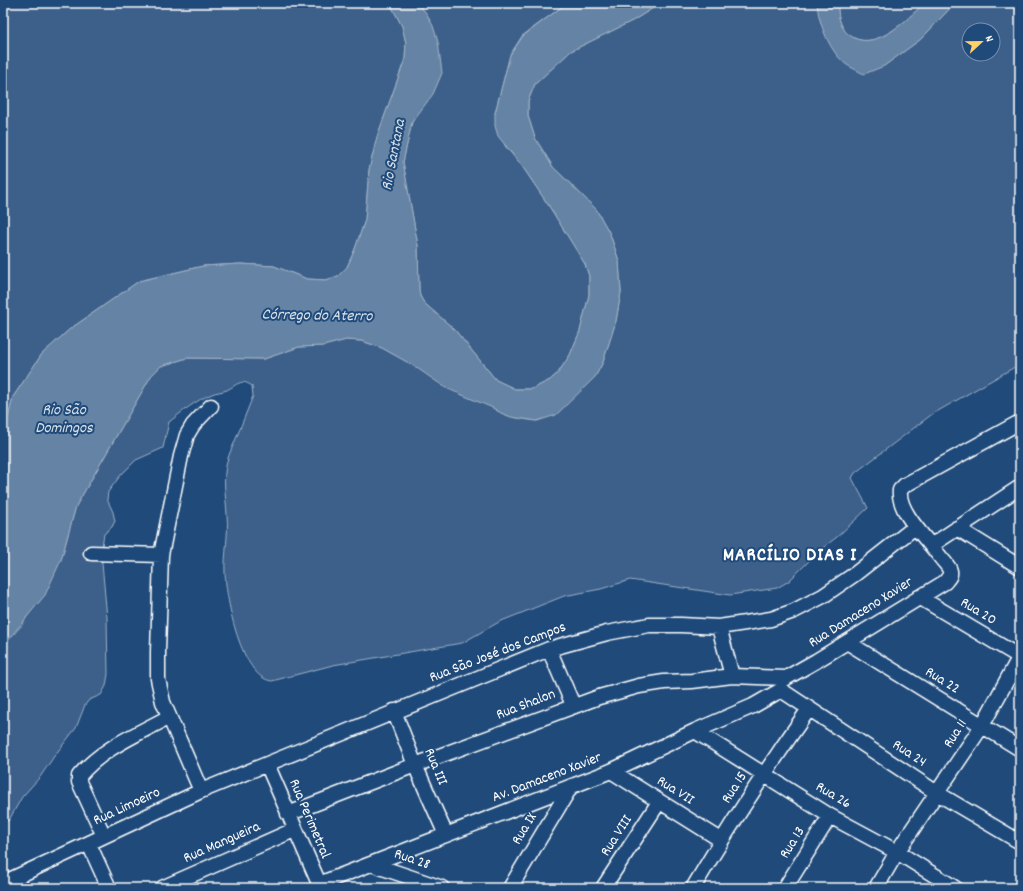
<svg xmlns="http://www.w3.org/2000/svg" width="1023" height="891" viewBox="0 0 1023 891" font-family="Dekko,sans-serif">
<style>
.green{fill:#3c618b;stroke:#9eb0c5;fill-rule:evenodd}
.water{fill:#6583a4;stroke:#a3b5c8}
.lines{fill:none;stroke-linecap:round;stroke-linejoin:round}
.minor-casing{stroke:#fff;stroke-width:17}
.minor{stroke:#1f4a7a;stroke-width:14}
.labels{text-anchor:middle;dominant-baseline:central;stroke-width:4;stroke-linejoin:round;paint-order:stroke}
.street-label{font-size:15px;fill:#fff;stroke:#1f4a7a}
.water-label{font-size:16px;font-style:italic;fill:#d8e0e8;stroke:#1f4a7a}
.district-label{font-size:19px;font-weight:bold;letter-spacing:1px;fill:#fff;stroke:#1f4a7a}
</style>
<rect width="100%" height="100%" fill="#1f4a7a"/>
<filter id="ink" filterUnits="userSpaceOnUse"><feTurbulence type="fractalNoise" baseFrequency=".025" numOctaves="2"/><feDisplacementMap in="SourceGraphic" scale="8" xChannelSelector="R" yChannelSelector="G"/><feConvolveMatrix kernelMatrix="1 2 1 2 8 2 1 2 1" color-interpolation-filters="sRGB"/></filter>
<g filter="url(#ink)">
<path class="green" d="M3 3H387L393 9 402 26 406 43 405 59 377 137 369 170 365 220 355 249 347 267 338 276 326 280 307 279 274 266 241 264 203 266 139 281 70 329 42 354 13 397 3 440Z
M417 3H567L522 36 510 55 495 113 505 146 522 166 549 206 585 264 589 276V295L580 331 570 355 558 373 550 380 532 389H515L496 380 454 329 424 303 420 296 419 289 418 246 403 162 412 122 418 113 426 13Z
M661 3H817L821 23 826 35 884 66 921 39 955 3H1020V364L931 415 855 473 852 478 868 508 837 537 820 550 789 581 777 588 730 595 630 580 601 589 564 596 499 622 462 643 333 665 272 681C241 678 226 599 225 573 224 554 229 535 227 515 226 496 222 481 227 461 229 454 232 448 235 441 241 426 247 411 253 396L252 386C241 378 237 385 227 390 222 392 216 392 212 394 196 400 182 412 169 422L163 448 136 460 120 476 108 492 107 499 113 512 115 521 112 527 104 534 101 552 107 618 108 674 106 686 101 695 89 700 85 705 76 728 55 755 40 777 22 797 9 820 3 824V646L22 625 61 560 76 506 151 376 161 366 187 358 264 359 299 347 323 346 346 340 362 341 382 348 493 408C506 417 521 419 537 421L595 377 603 362 616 321 621 292 619 261 610 234 596 209 553 167 535 138 528 116V101L535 84 571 51 634 20ZM969 30H993V54H969Z
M838 3H924C907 20 873 55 848 34 840 28 837 13 838 3Z"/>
<path class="water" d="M387 3H417L426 13 433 26 438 42 442 73 433 94 412 122 403 162 418 246 419 289 420 296 424 303 454 329 496 380 515 389H532L550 380 558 373 570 355 580 331 589 295V276L585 264 549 206 522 166 498 136 495 126V113L510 55 523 36 567 3H661L634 20 571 51 535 84 528 101V116L535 138 553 167 596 209 610 234 619 261 621 292 616 321 603 362 595 377 556 415 537 421 511 417 501 413 493 408 446 388 414 366 382 348 362 341 346 340 323 346 299 347 264 359 187 358 161 366 151 376 76 506 61 560 45 595 3 646V440L13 397 42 354 70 329 139 281 203 266 241 264 274 266 307 279 326 280 338 276 347 267 355 249 365 220 369 170 377 137 405 59 406 43 402 26 393 9Z
M817 3H838C837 13 840 28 848 34 873 55 907 20 924 3H955L921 39 884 66 864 74C858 71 852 68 847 65 830 53 818 22 817 3Z"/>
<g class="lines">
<defs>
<path id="minor" d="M957 528 1020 567
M932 545 1020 487
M91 553 161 555
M919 597 1020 657
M719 627 732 676
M847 642 1020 749
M549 649 573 705
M786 678 816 661 945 582C948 578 951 576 950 571 949 566 944 562 941 558 929 541 897 512 900 490L905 485 1020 422
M781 690 937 793 1020 842
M394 711 415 765 446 835
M695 731 830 816 897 852 955 888
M267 764 321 888
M611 771 721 840
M201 791 163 702 158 679V652L161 555 181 456 187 435 193 425 211 406
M288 814 415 765 599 697 639 686 664 682 692 681 732 676 786 678
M104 836 79 782V776C102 748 138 734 169 717
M89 844 109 888
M371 864 442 888
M3 883 201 791 549 649 607 633 649 625H681L719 627 771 619 794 611 823 596 855 574 915 527
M319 884 611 771 695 731 753 706 781 690
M162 888 294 830
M510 888 570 788
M603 888 659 802
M693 888C729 827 768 767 809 709
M785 888 830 816
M876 888 897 852 982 726 1020 656"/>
</defs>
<use href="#minor" class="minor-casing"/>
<use href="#minor" class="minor"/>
</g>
</g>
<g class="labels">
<g class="street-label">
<text transform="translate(978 612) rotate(31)">Rua 20</text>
<text transform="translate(861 613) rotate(-32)">Rua Damaceno Xavier</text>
<text transform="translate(498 653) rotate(-21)">Rua São José dos Campos</text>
<text transform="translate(942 681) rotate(32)">Rua 22</text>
<text transform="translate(526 705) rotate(-21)">Rua Shalon</text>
<text transform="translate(956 734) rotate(-57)">Rua 11</text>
<text transform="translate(909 754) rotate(33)">Rua 24</text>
<text transform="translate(435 767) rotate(67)">Rua III</text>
<text transform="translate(547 778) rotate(-21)">Av. Damaceno Xavier</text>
<text transform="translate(735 788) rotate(-57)">Rua 15</text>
<text transform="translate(675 791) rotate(32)">Rua VII</text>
<text transform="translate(833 796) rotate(31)">Rua 26</text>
<text transform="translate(127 807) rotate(-25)">Rua Limoeiro</text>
<text transform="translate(309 819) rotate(67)">Rua Perimetral</text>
<text transform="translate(525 829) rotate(-59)">Rua IX</text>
<text transform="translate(617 836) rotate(-57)">Rua VIII</text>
<text transform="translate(222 843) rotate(-24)">Rua Mangueira</text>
<text transform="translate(793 843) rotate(-58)">Rua 13</text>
<text transform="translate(412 860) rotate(19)">Rua 28</text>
</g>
<g class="water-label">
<text transform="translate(394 155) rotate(-79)">Rio Santana</text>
<text transform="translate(317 316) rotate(1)">Córrego do Aterro</text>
<text x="64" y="410">Rio São<tspan x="64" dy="18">Domingos</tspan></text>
</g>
<g class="district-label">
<text x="790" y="556">MARCÍLIO DIAS I</text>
</g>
</g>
<rect width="1023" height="891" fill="none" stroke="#1f4a7a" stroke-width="16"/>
<rect x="8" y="8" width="1007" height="875" fill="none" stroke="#fff" stroke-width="1.5" filter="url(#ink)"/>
<g transform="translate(981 42) rotate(68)"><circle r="19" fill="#1f4a7a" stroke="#7992af"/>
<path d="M0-3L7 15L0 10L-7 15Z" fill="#ffd166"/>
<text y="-6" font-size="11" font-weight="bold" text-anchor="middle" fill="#ffffff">N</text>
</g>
</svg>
